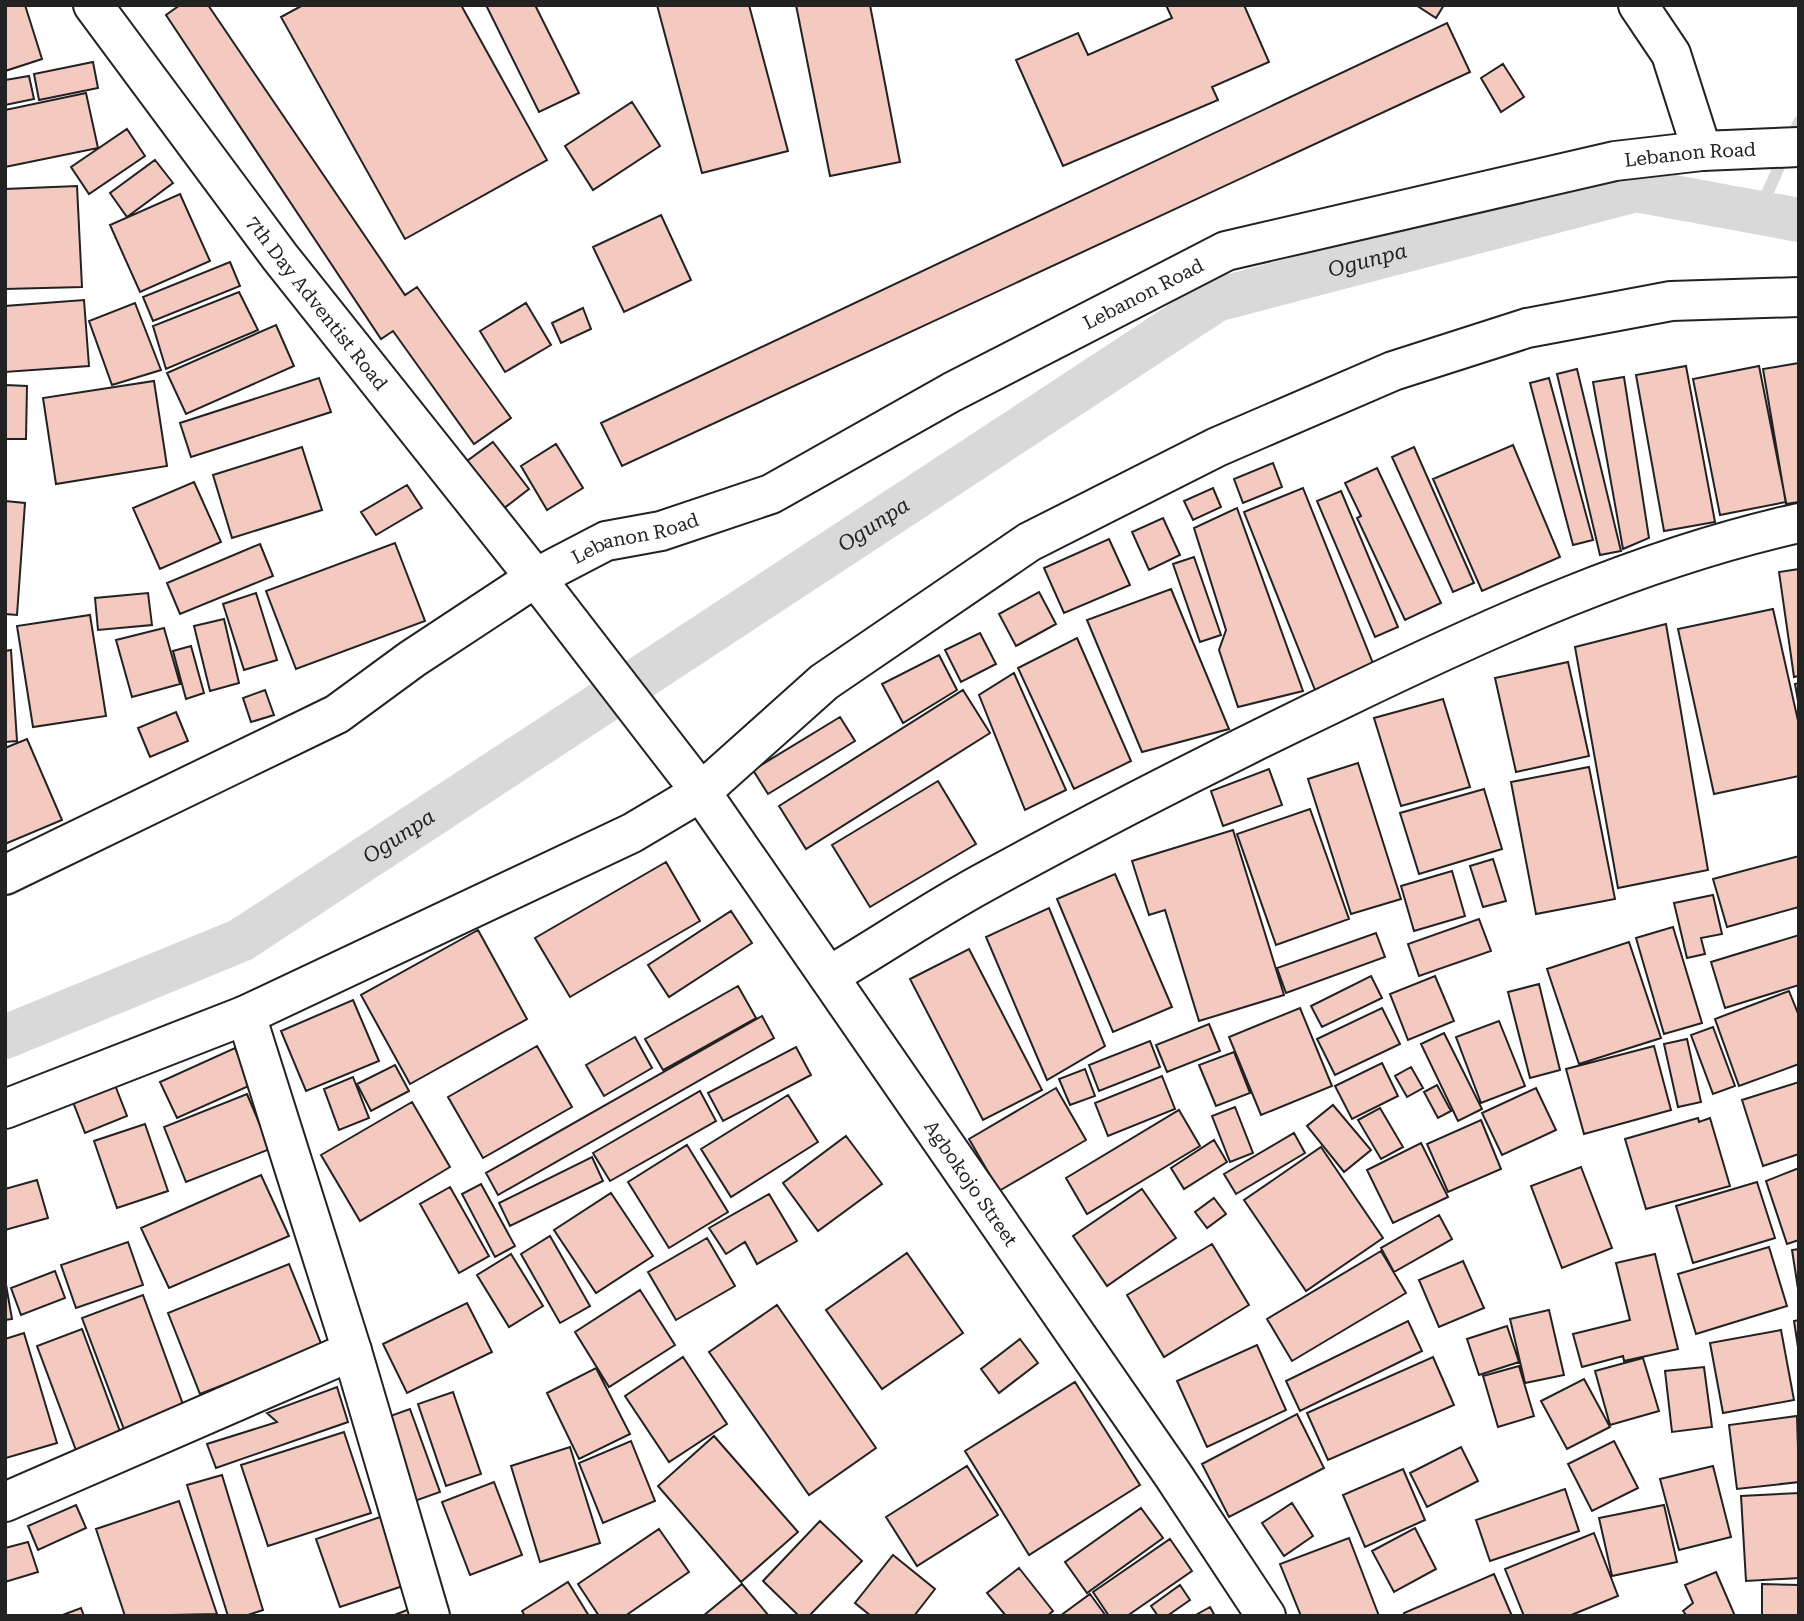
<svg xmlns="http://www.w3.org/2000/svg" width="1804" height="1621" viewBox="0 0 1804 1621" font-family="'Roboto Serif',serif">
<style>
.lines{fill:none;stroke-linecap:round;stroke-linejoin:round}
.stream{stroke:#d9d9d9;stroke-width:12}
.canal{stroke:#d9d9d9;stroke-width:44}
.building{fill:#f3c9c0;stroke:#222;stroke-width:2}
.minor-casing{stroke:#222;stroke-width:42}
.minor{stroke:#fff;stroke-width:38}
.labels{text-anchor:middle;dominant-baseline:central;stroke-width:5;stroke-linejoin:round;paint-order:stroke}
.street-label{font-size:19px;fill:#222;stroke:#fff}
.water-label{font-size:21px;font-style:italic;fill:#222;stroke:#fff}
</style>
<rect width="100%" height="100%" fill="#fff"/>
<g class="lines">
<path class="stream" d="M1758 214 1799 122"/>
<path class="canal" id="s1" d="M5 1037 241 940 1216 300 1636 190 1799 220"/>
</g>
<path class="building" d="M5 5H25L42 59 5 71Z
M180 5H208L405 295 417 287 511 418 474 444 393 331 381 339 166 15Z
M303 5H461L547 160 405 239 281 17Z
M486 5H535L579 93 539 112Z
M657 5H749L788 151 702 173Z
M796 5H870L900 162 830 176Z
M1166 5H1244L1269 62 1212 87 1218 100 1063 166 1016 60 1078 33 1088 55 1172 18Z
M1416 5H1444L1436 18Z
M1447 23 1470 72 622 466 601 423Z
M93 62 98 88 39 100 34 74Z
M1503 64 1524 97 1501 112 1481 78Z
M29 76 34 99 5 105V80Z
M86 93 98 148 5 167V110Z
M632 102 660 146 593 190 565 146Z
M127 129 145 156 89 194 71 167Z
M155 160 173 183 127 217 110 193Z
M77 186 82 287 5 289V189Z
M180 194 210 261 140 292 110 225Z
M661 215 691 280 624 312 593 247Z
M230 262 240 286 153 321 143 297Z
M239 292 258 330 166 369 153 326Z
M84 300 89 366 5 372V306Z
M135 303 161 370 112 385 89 321Z
M526 303 551 345 505 372 480 331Z
M583 308 591 329 561 343 552 323Z
M276 325 294 366 186 414 167 373Z
M1799 363V502L1786 504 1763 369Z
M1686 366 1715 522 1664 531 1636 375Z
M1759 366 1786 502 1720 515 1693 379Z
M1577 369 1621 551 1600 555 1557 374Z
M1624 377 1649 538 1623 549 1593 382Z
M319 378 331 412 191 457 180 423Z
M1549 378 1593 540 1573 545 1530 383Z
M154 381 167 466 56 484 43 398Z
M5 385 27 386 26 439H5Z
M493 442 529 489 503 509 467 461Z
M556 444 583 488 547 510 521 466Z
M1513 445 1560 557 1482 591 1433 479Z
M302 447 322 510 232 538 213 475Z
M1414 447 1474 583 1453 592 1392 457Z
M1273 463 1282 487 1243 503 1234 479Z
M1377 468 1441 603 1405 620 1357 518 1361 516 1345 483Z
M194 482 221 542 160 569 133 508Z
M407 485 422 508 376 535 361 512Z
M1213 488 1221 507 1193 520 1184 501Z
M1303 488 1374 666 1315 690 1244 512Z
M1341 491 1398 627 1375 637 1317 501Z
M5 501 25 503 17 615 5 614Z
M1237 508 1303 691 1238 707 1219 650 1226 630 1194 528Z
M1163 518 1180 555 1149 570 1132 532Z
M1109 539 1130 585 1064 613 1044 568Z
M395 543 425 621 296 669 266 591Z
M260 544 273 576 180 614 167 583Z
M1194 557 1221 635 1200 642 1173 564Z
M1799 569V676L1794 677 1779 572Z
M1171 589 1229 729 1142 752 1087 620Z
M1039 592 1056 624 1016 646 999 614Z
M148 593 152 625 98 630 95 598Z
M256 593 277 660 244 670 223 604Z
M1773 609 1799 725V776L1714 794 1678 629Z
M90 615 106 716 33 727 17 626Z
M224 619 239 683 210 691 194 626Z
M1666 624 1708 870 1618 888 1575 647Z
M164 628 180 684 132 697 116 640Z
M980 633 996 664 961 682 945 650Z
M1077 638 1131 761 1074 789 1018 668Z
M191 646 204 693 186 699 173 651Z
M11 650 17 741 5 742V651Z
M939 655 957 690 903 723 882 684Z
M1568 662 1589 756 1516 772 1495 678Z
M1014 673 1066 790 1025 810 979 695Z
M1799 683V707L1795 684Z
M265 690 274 715 251 722 243 698Z
M963 690 990 733 806 849 779 806Z
M1443 699 1470 787 1401 806 1374 718Z
M176 712 188 741 150 757 138 728Z
M840 717 855 741 768 794 753 770Z
M27 739 62 820 5 844V748Z
M1358 763 1401 899 1351 914 1308 779Z
M1589 767 1615 899 1536 914 1511 782Z
M1269 769 1282 805 1223 826 1211 791Z
M938 781 976 844 870 907 832 845Z
M1484 789 1502 849 1419 874 1400 813Z
M1310 809 1349 919 1276 945 1237 834Z
M1233 830 1284 995 1199 1021 1165 910 1149 915 1132 861Z
M1799 856V907L1727 927 1713 879Z
M1493 859 1506 901 1483 907 1470 866Z
M666 862 700 921 570 997 535 938Z
M1452 871 1465 916 1414 931 1401 886Z
M1115 874 1172 1007 1113 1032 1057 899Z
M1713 895 1722 934 1701 938 1705 954 1687 958 1674 903Z
M1049 908 1105 1046 1047 1080 986 937Z
M731 911 752 943 669 997 648 965Z
M1479 919 1491 951 1419 976 1408 944Z
M1673 927 1702 1023 1664 1034 1636 938Z
M478 930 527 1019 410 1084 361 995Z
M1376 933 1385 957 1286 993 1277 968Z
M1799 935V985L1725 1008 1711 962Z
M1629 942 1661 1038 1579 1064 1547 969Z
M969 949 1042 1090 983 1120 910 979Z
M1371 976 1382 998 1322 1027 1311 1006Z
M1435 976 1454 1021 1408 1040 1390 994Z
M1539 984 1560 1070 1530 1078 1508 992Z
M738 986 756 1018 663 1070 645 1039Z
M1789 991 1799 1016V1064L1739 1086 1715 1019Z
M353 1000 379 1061 306 1091 281 1031Z
M1300 1008 1332 1086 1261 1115 1229 1037Z
M1382 1008 1400 1044 1335 1075 1317 1039Z
M762 1016 774 1038 498 1195 486 1173Z
M1499 1021 1525 1086 1481 1103 1456 1037Z
M1209 1024 1220 1051 1167 1072 1156 1045Z
M1713 1027 1735 1086 1713 1094 1691 1035Z
M1444 1033 1482 1109 1458 1121 1421 1044Z
M635 1037 652 1068 604 1096 586 1065Z
M1687 1039 1701 1102 1678 1107 1664 1044Z
M1150 1041 1160 1067 1099 1091 1089 1065Z
M537 1046 572 1107 483 1158 448 1097Z
M1654 1046 1671 1110 1584 1134 1566 1069Z
M796 1047 811 1075 723 1121 708 1093Z
M235 1048 251 1085 177 1118 160 1082Z
M1234 1052 1250 1093 1216 1106 1199 1065Z
M1382 1063 1398 1096 1352 1119 1335 1086Z
M395 1065 409 1091 371 1111 357 1084Z
M1411 1067 1423 1088 1407 1097 1395 1076Z
M1085 1069 1095 1096 1070 1105 1059 1079Z
M1162 1076 1175 1109 1108 1136 1095 1103Z
M353 1077 369 1118 339 1130 324 1089Z
M1799 1082V1154L1763 1166 1742 1100Z
M115 1085 127 1116 85 1133 73 1102Z
M1437 1085 1451 1111 1438 1118 1424 1092Z
M1056 1088 1086 1140 999 1191 969 1139Z
M1536 1088 1556 1130 1502 1155 1482 1113Z
M700 1091 716 1121 610 1181 593 1153Z
M247 1094 270 1149 186 1182 164 1127Z
M788 1095 818 1142 731 1197 701 1149Z
M412 1102 450 1167 360 1221 321 1155Z
M1333 1105 1371 1150 1344 1172 1307 1126Z
M1235 1107 1253 1153 1230 1162 1212 1116Z
M1380 1108 1403 1147 1381 1159 1358 1120Z
M1179 1110 1200 1146 1087 1214 1066 1178Z
M1698 1118 1699 1122 1710 1118 1730 1186 1646 1209 1625 1139Z
M1481 1120 1501 1169 1448 1192 1427 1144Z
M145 1124 168 1191 117 1208 94 1141Z
M1294 1133 1305 1153 1236 1194 1224 1174Z
M846 1136 882 1184 818 1231 783 1183Z
M1214 1140 1227 1162 1184 1189 1171 1168Z
M1421 1143 1448 1197 1393 1223 1367 1170Z
M687 1145 728 1212 669 1248 628 1182Z
M1321 1147 1383 1238 1306 1291 1244 1200Z
M592 1157 603 1181 510 1226 499 1203Z
M1581 1167 1612 1248 1562 1268 1531 1186Z
M1799 1168V1240L1787 1244 1766 1181Z
M261 1175 289 1236 169 1288 141 1228Z
M37 1180 48 1218 5 1230V1189Z
M1757 1182 1775 1238 1693 1263 1676 1206Z
M481 1184 515 1246 495 1257 462 1194Z
M450 1187 489 1256 459 1273 420 1204Z
M1142 1189 1176 1238 1107 1286 1073 1236Z
M611 1193 653 1256 596 1293 554 1230Z
M769 1194 797 1241 757 1264 745 1242 726 1254 709 1228Z
M1214 1198 1226 1214 1207 1228 1195 1212Z
M1439 1215 1452 1239 1394 1272 1381 1248Z
M550 1236 590 1306 560 1323 521 1254Z
M707 1238 735 1286 676 1320 648 1272Z
M128 1242 143 1285 76 1308 61 1265Z
M1212 1244 1249 1305 1164 1357 1127 1295Z
M1769 1247 1787 1306 1696 1334 1678 1274Z
M1799 1249V1295L1792 1250Z
M1381 1251 1406 1293 1292 1361 1267 1319Z
M907 1253 963 1333 882 1389 826 1310Z
M511 1254 543 1306 509 1327 477 1275Z
M1655 1254 1678 1349 1624 1361 1623 1356 1582 1367 1573 1334 1630 1320 1616 1263Z
M1463 1261 1484 1308 1439 1327 1419 1280Z
M289 1264 322 1346 200 1394 168 1313Z
M55 1271 65 1298 21 1315 11 1288Z
M5 1279 12 1319 5 1320Z
M640 1290 675 1345 609 1387 575 1332Z
M143 1295 185 1410 125 1432 82 1318Z
M467 1303 492 1352 407 1393 383 1344Z
M777 1305 876 1448 809 1495 709 1352Z
M1549 1310 1564 1375 1525 1383 1510 1319Z
M1799 1320V1354L1794 1321Z
M1408 1321 1422 1351 1300 1411 1286 1381Z
M1507 1326 1519 1362 1479 1375 1467 1339Z
M82 1329 122 1437 77 1453 37 1346Z
M1781 1330 1794 1400 1723 1413 1710 1343Z
M24 1333 57 1443 6 1458 5 1339Z
M1020 1339 1038 1363 999 1393 981 1369Z
M1257 1345 1286 1410 1207 1447 1177 1381Z
M683 1357 727 1424 669 1462 625 1396Z
M1433 1357 1454 1405 1328 1460 1307 1413Z
M1643 1358 1659 1411 1610 1425 1595 1371Z
M1519 1366 1534 1416 1498 1427 1483 1376Z
M1704 1367 1712 1427 1672 1432 1665 1371Z
M596 1368 630 1434 579 1459 547 1393Z
M1584 1379 1610 1427 1567 1449 1541 1401Z
M1075 1382 1140 1485 1029 1555 965 1451Z
M337 1387 348 1422 216 1468 207 1444 277 1422 267 1413Z
M453 1392 481 1474 446 1486 418 1404Z
M410 1409 440 1492 409 1503 379 1420Z
M1297 1414 1324 1468 1229 1517 1202 1464Z
M1797 1416 1799 1482 1737 1489 1729 1425Z
M344 1432 371 1513 268 1546 241 1465Z
M714 1436 798 1532 741 1582 658 1486Z
M631 1441 655 1501 603 1523 579 1463Z
M1614 1441 1638 1488 1592 1511 1568 1464Z
M570 1447 600 1543 540 1562 511 1466Z
M1461 1447 1478 1481 1427 1507 1410 1473Z
M967 1466 998 1515 917 1566 886 1517Z
M1713 1466 1731 1537 1679 1550 1660 1479Z
M1403 1469 1425 1520 1365 1547 1343 1495Z
M222 1475 263 1610 245 1616H228L187 1485Z
M494 1482 522 1555 470 1575 442 1502Z
M1565 1489 1579 1531 1490 1561 1476 1520Z
M1799 1493V1578L1746 1581 1741 1496Z
M179 1501 217 1614 125 1616 96 1529Z
M1292 1503 1313 1536 1284 1556 1262 1523Z
M76 1505 86 1528 38 1550 28 1526Z
M1664 1505 1677 1562 1612 1576 1599 1518Z
M1141 1508 1163 1538 1087 1593 1065 1562Z
M383 1516 406 1585 340 1607 316 1539Z
M820 1521 862 1561 809 1616H799L763 1581Z
M1415 1528 1436 1569 1394 1592 1372 1551Z
M659 1529 689 1572 625 1616H599L578 1584Z
M1594 1533 1618 1596 1569 1616H1524L1505 1569Z
M1349 1538 1379 1616H1301L1280 1564Z
M1170 1539 1192 1571 1127 1616H1109L1093 1592Z
M28 1542 38 1572 5 1582V1548Z
M893 1555 935 1589 914 1616H871L855 1603Z
M1019 1568 1053 1611 1047 1616H1006L987 1593Z
M1716 1572 1735 1616H1687L1683 1611 1693 1603 1685 1585Z
M1494 1574 1512 1616H1405L1404 1613Z
M568 1582 589 1616H525L522 1611Z
M742 1584 769 1616H703Z
M1762 1584 1799 1585V1616H1762Z
M1180 1585 1190 1600 1167 1616H1158L1151 1606Z
M1090 1594 1106 1616H1060Z
M1210 1607 1215 1616H1194Z
M81 1608 84 1616H60Z
M412 1608 415 1616H392Z"/>
<g class="lines">
<defs>
<g id="minor">
<path id="s2" d="M93 5 280 257 549 595 701 792 1173 1475 1266 1616"/>
<path d="M1638 5 1671 54 1702 151"/>
<path id="s3" d="M5 875 337 714 412 659 535 578 606 541 661 531 771 494 952 392 1226 251 1615 161 1702 151 1799 147"/>
<path d="M829 976C880 946 930 912 981 884 1101 818 1223 756 1346 697 1491 627 1641 558 1799 523"/>
<path d="M246 1015 352 1351 430 1616"/>
<path d="M5 1109 246 1015 632 833 701 792 824 682 1029 542 1217 447 1393 371 1527 328 1671 301 1799 297"/>
<path d="M5 1502 352 1351"/>
</g>
</defs>
<use href="#minor" class="minor-casing"/>
<use href="#minor" class="minor"/>
</g>
<g class="labels">
<g class="street-label">
<text stroke="none"><textPath href="#s3" startOffset="1852">Lebanon Road</textPath></text>
<text stroke="none"><textPath href="#s3" startOffset="1284">Lebanon Road</textPath></text>
<text stroke="none"><textPath href="#s2" startOffset="373">7th Day Adventist Road</textPath></text>
<text stroke="none"><textPath href="#s3" startOffset="718">Lebanon Road</textPath></text>
<text stroke="none"><textPath href="#s2" startOffset="1470">Agbokojo Street</textPath></text>
</g>
<g class="water-label">
<text stroke="none"><textPath href="#s1" startOffset="1578">Ogunpa</textPath></text>
<text stroke="none"><textPath href="#s1" startOffset="1012">Ogunpa</textPath></text>
<text stroke="none"><textPath href="#s1" startOffset="444">Ogunpa</textPath></text>
</g>
</g>
<rect width="1804" height="1621" fill="none" stroke="#222222" stroke-width="14"/>
</svg>
